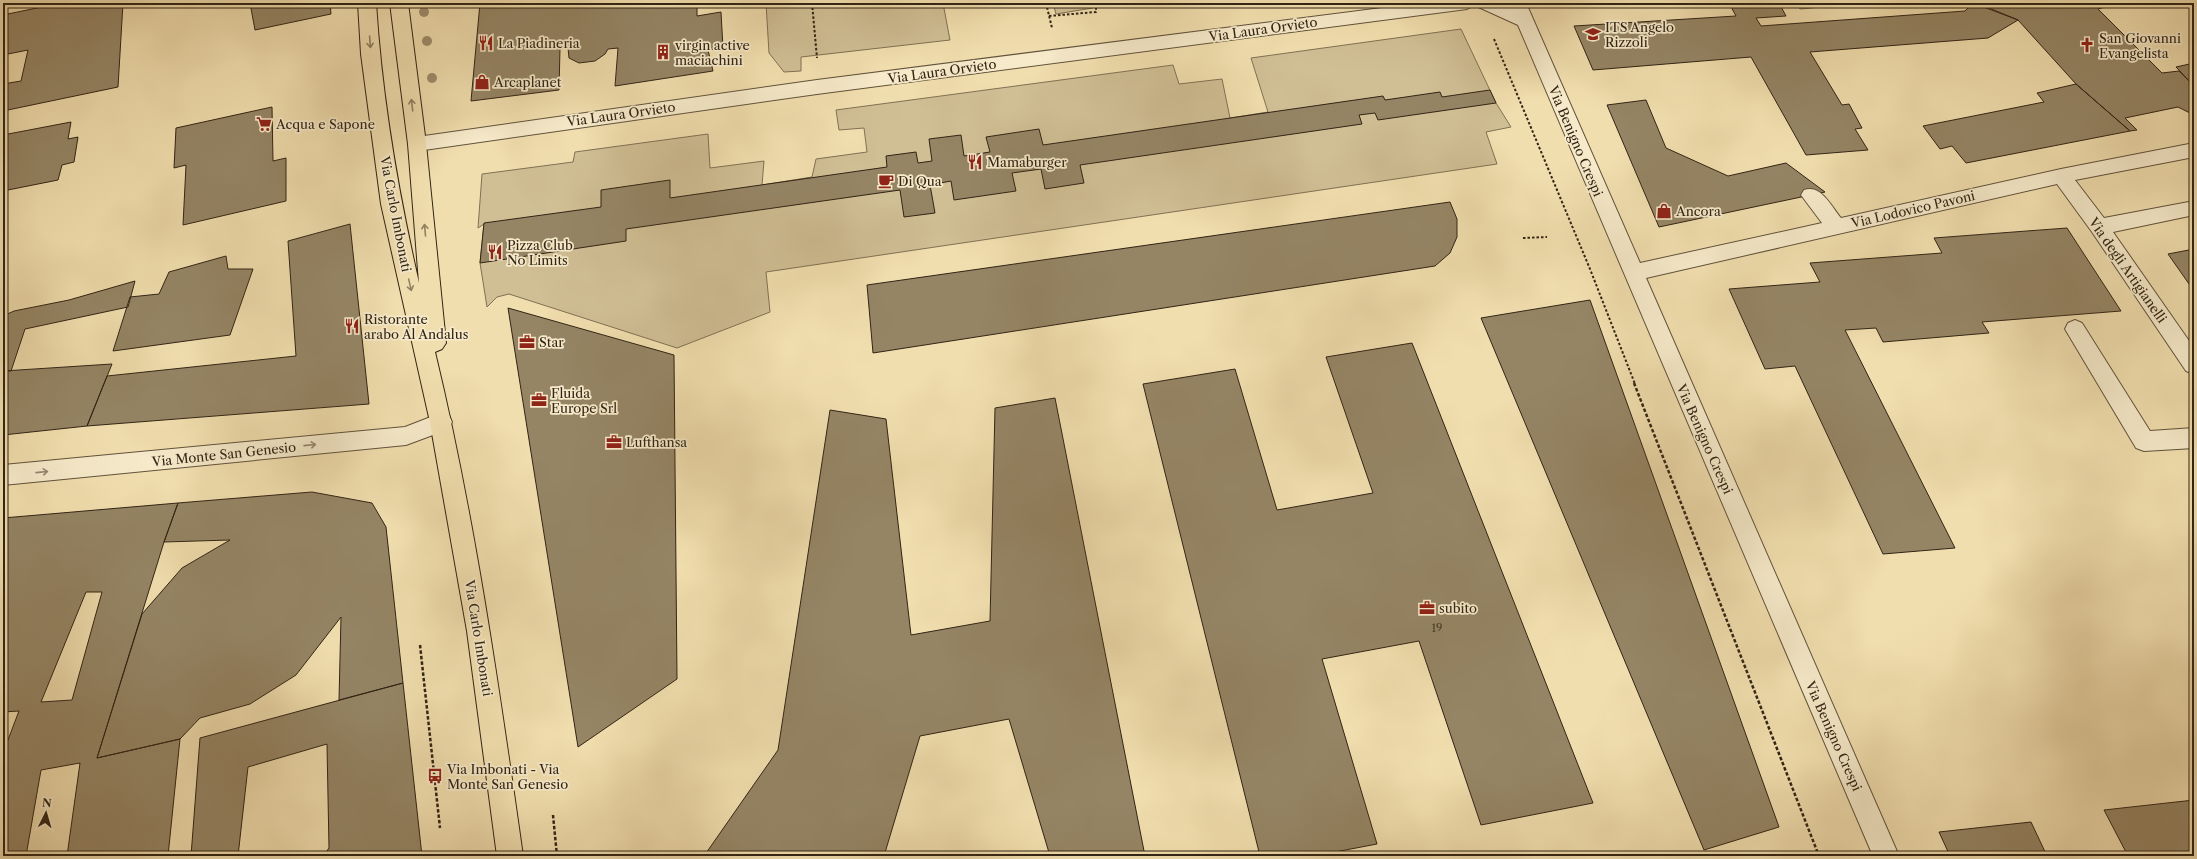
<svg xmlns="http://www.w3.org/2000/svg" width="2197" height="859" viewBox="0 0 2197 859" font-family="'Libre Caslon Text',serif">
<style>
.green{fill:#d0be94;stroke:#807154}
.building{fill:#958565;stroke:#312415;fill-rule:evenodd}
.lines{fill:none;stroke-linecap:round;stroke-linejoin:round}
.minor-casing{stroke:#61523b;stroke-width:2}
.major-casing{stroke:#312415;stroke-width:2}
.path-far1{stroke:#312415;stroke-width:2;stroke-dasharray:2.5 2;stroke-linecap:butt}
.path{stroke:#312415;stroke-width:2.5;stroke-dasharray:3.5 2;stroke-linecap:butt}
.minor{fill:#f6eaca;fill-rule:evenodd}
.major{fill:#f1deae;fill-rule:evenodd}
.tree{fill:#9d8d6b}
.oneway{stroke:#918162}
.oneway2{stroke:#948770}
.labels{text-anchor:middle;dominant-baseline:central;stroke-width:3.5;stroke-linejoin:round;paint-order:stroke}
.number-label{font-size:11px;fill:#4a3c29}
.poi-label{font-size:13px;fill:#312415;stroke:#f6eaca;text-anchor:start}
.street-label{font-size:13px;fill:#312415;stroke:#f6eaca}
</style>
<rect width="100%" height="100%" fill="#f1deae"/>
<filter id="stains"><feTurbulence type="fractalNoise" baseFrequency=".005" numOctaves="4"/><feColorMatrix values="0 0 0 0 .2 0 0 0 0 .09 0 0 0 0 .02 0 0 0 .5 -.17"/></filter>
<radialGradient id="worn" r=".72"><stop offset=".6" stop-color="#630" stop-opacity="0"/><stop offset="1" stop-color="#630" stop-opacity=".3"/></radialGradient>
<path class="green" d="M766 3H943L950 40 801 57V71L784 72 769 53Z
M1053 3H1093V8L1056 14Z
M1796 3H1863L1800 9Z
M1461 29 1496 103 1511 127 1486 132 1497 164 766 272 770 312 677 348 509 294 497 297 487 307 480 263 484 224 478 228 482 174 573 162 575 152 708 134 710 168 764 161 762 185 812 177 816 159 867 152 864 128 839 130 836 110 1173 65 1179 84 1222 79 1230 118 1268 112 1251 58Z"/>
<path class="building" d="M61 3H123L118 87 3 111V84L21 81 28 50 3 55V15Z
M250 3H330L331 14 255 30Z
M480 3H697V16L721 12 723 48 708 50 713 71 615 86 618 48 608 49 605 54 595 61 579 63 569 58 568 48H560L559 90 471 101Z
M1729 3H1779L1786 16 1756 18 1761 26 1965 11 1973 3 2018 20 1988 38 1810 52 1842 105 1849 104 1862 128 1855 129 1868 150 1806 155 1751 57 1593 70 1574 26 1736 16Z
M1977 3H2104L2105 7 2098 9 2162 73 2179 71 2194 86V115L2178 107 2125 118 2137 130 2130 131 2076 84 2018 20Z
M2194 63V86L2176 67Z
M2076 84 2130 131 1966 163 1952 146 1940 149 1923 126 2044 102 2037 93Z
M1490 90 1496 103 1378 120 1375 113 1359 115 1362 124 1080 165 1084 183 1045 189 1041 169 1012 173 1016 191 954 200 951 181 930 185 935 213 904 217 900 190 626 229V241L480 263 484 223 601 207V190L670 180V198L887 167 886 156 916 152 918 163 932 161 929 139 961 135 964 156 990 152 986 137 1039 129 1043 145 1383 96 1385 100 1440 92 1442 97Z
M1646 100 1666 148 1728 176 1786 163 1825 192 1659 227 1607 105Z
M272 107 273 161 286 158V201L183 225 186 165 174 168 176 128Z
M71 122 68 139 78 137 74 162 62 165 58 180 3 191V135Z
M1450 202 1457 219V237L1450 253 1435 266 873 353 867 285Z
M350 224 369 404 87 426 107 376 296 356 288 241Z
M2067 228 2121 311 1982 322 1989 333 1883 342 1876 328 1845 330 1955 548 1883 554 1795 366 1765 369 1729 289 1820 282 1810 263 1942 253 1934 238Z
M2194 249V291L2168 254Z
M226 256 228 269H253L230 335 113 351 130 297 159 294 169 272Z
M135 281 128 307 25 329 11 371H3V316L14 311 69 300Z
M1590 300 1779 827 1704 850 1481 318Z
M508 308 674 355 677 679 578 747Z
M1412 343 1593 803 1481 825 1419 641 1322 659 1377 844 1314 856H1260L1143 384 1235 369 1277 510 1373 493 1326 357Z
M112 364 87 426 3 435V371Z
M1055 398 1145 856H1050L1009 719 920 736 884 856H704L778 750 830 410 886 419 911 635 990 621 995 408Z
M312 492 372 503 386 527 403 683 339 700 341 617 296 675 250 704 200 718 180 739 97 758 142 614 182 568 230 540 164 542 178 503Z
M178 503 164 542 97 758 180 739 168 856H67L80 763 41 770 26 856H3V753L19 711 3 712V518ZM86 592H102L72 700 41 702Z
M403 683 422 856H323L329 848 327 744 248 767 238 856H191L200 738Z
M2194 800V856H2128L2104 810Z
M2031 822 2047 856H1950L1939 832Z"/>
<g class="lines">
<defs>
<path id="minor" d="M1421 3H1498L1511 8 1508 3H1526L1640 263 1822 223 1801 195 1804 190C1821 184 1831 206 1841 218L2061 169 2194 143V157L2075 180 2104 218 2194 201V215L2113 232 2194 348V374L2186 371 2092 232 2057 184 1646 278 1899 856H1873L1518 25 1474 5 1467 9 817 94 417 151 410 149 408 144 410 139 417 137 817 80Z
M2075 320 2082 323 2150 431 2194 428V448L2144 451 2136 448 2065 329 2068 323Z
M441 413 449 415 452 422 449 429 406 445 3 485V465L405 427Z"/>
<path id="major" d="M358 3H376C382 98 398 191 419 283L408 144 390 3H408L426 144 446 343 442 349 435 352C475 518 499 687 523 856H497L467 631 430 422 381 204 361 54Z"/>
</defs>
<use href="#minor" class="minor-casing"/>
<use href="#major" class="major-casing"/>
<path class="path-far1" d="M812 3 817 58
M1046 3 1052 28
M1049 16 1096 12V3
M1494 39 1590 269 1635 384
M1523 238 1547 237"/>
<path class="path" d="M1634 383 1819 856
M420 645 440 828
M553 815 557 856"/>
<use href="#minor" class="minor"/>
<use href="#major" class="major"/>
</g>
<g class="tree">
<circle cx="424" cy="12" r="5"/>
<circle cx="427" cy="41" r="5"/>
<circle cx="432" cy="78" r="5"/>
</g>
<defs><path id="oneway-shaft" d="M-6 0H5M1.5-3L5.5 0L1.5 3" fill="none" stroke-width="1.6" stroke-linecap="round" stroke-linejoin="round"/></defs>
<g class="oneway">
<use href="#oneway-shaft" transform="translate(370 42) rotate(86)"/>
<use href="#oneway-shaft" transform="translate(412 105) rotate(-97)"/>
<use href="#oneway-shaft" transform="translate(425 230) rotate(-95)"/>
<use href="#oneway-shaft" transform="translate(410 285) rotate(77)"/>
</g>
<g class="oneway2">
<use href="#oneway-shaft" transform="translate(310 445) rotate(-6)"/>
<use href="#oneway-shaft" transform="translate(42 472) rotate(-6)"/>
</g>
<defs>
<symbol id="school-bare" viewBox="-9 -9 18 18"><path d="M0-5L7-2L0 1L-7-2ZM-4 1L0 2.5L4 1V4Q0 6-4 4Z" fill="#8f2418" stroke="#f6eaca" stroke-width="2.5" paint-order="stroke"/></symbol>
<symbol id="restaurant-bare" viewBox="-9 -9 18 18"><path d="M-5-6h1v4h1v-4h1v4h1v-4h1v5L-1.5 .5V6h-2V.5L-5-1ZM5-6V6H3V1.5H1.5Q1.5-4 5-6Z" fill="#8f2418" stroke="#f6eaca" stroke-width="2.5" paint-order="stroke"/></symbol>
<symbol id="church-bare" viewBox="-9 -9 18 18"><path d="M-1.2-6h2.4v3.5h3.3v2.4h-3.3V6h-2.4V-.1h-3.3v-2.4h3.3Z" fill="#8f2418" stroke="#f6eaca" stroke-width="2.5" paint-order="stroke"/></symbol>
<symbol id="building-bare" viewBox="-9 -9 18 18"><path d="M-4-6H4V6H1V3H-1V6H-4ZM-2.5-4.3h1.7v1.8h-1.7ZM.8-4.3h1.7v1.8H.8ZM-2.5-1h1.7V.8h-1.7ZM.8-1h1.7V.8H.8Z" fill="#8f2418" stroke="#f6eaca" stroke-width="2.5" paint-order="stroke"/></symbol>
<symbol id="shop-bare" viewBox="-9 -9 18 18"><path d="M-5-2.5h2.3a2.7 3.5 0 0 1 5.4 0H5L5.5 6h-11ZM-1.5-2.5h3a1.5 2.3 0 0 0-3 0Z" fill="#8f2418" stroke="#f6eaca" stroke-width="2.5" paint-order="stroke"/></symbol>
<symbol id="supermarket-bare" viewBox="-9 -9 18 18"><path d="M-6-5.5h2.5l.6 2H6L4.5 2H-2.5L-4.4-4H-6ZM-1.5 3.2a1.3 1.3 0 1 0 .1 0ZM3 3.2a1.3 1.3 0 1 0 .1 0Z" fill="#8f2418" stroke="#f6eaca" stroke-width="2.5" paint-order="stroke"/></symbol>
<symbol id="cafe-bare" viewBox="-9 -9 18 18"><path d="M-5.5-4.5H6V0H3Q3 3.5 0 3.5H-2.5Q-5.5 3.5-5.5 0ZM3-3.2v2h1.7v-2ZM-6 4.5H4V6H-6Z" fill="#8f2418" stroke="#f6eaca" stroke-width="2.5" paint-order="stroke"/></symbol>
<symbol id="office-bare" viewBox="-9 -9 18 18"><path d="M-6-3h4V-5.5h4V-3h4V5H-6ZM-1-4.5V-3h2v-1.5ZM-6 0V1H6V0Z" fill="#8f2418" stroke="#f6eaca" stroke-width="2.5" paint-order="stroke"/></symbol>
<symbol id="bus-bare" viewBox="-9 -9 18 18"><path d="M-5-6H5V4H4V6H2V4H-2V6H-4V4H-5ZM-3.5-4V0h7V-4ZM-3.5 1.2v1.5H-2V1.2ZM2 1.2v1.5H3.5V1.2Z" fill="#8f2418" stroke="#f6eaca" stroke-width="2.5" paint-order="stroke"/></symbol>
</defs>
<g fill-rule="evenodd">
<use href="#school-bare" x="1582" y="23" width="22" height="22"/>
<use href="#restaurant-bare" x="475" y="32" width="22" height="22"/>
<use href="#church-bare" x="2076" y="34" width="22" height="22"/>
<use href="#building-bare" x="652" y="41" width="22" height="22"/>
<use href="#shop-bare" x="471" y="71" width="22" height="22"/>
<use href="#supermarket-bare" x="253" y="113" width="22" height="22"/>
<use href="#restaurant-bare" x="964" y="151" width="22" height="22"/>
<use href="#cafe-bare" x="875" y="170" width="22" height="22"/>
<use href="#shop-bare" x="1653" y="200" width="22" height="22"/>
<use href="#restaurant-bare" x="484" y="241" width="22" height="22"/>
<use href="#restaurant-bare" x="341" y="315" width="22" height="22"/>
<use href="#office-bare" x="516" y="331" width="22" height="22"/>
<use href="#office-bare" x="528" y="389" width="22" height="22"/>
<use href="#office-bare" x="603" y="431" width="22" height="22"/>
<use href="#office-bare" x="1416" y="597" width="22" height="22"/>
<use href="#bus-bare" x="424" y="765" width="22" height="22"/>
</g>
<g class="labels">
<g class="number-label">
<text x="1437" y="628">19</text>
</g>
<g class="poi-label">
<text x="1605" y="27">ITS Angelo<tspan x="1605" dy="15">Rizzoli</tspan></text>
<text x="2099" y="38">San Giovanni<tspan x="2099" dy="15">Evangelista</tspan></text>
<text x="498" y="43">La Piadineria</text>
<text x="675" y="45">virgin active<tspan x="675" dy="15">maciachini</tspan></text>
<text x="494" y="82">Arcaplanet</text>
<text x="276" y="124">Acqua e Sapone</text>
<text x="987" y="162">Mamaburger</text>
<text x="898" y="181">Di Qua</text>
<text x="1676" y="211">Ancora</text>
<text x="507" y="245">Pizza Club<tspan x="507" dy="15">No Limits</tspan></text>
<text x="364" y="319">Ristorante<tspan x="364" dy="15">arabo Al Andalus</tspan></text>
<text x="539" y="342">Star</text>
<text x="551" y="393">Fluida<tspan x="551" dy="15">Europe Srl</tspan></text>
<text x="626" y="442">Lufthansa</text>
<text x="1439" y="608">subito</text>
<text x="447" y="769">Via Imbonati - Via<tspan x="447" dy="15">Monte San Genesio</tspan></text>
</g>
<g class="street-label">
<text transform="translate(1263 29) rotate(-8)">Via Laura Orvieto</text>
<text transform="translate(942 71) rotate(-8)">Via Laura Orvieto</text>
<text transform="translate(621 114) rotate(-8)">Via Laura Orvieto</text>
<text transform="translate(1576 141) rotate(67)">Via Benigno Crespi</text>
<text transform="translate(1913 209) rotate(-13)">Via Lodovico Pavoni</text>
<text transform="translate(396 214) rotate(79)">Via Carlo Imbonati</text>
<text transform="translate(2128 270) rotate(55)">Via degli Artigianelli</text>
<text transform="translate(1705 439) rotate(66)">Via Benigno Crespi</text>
<text transform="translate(224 454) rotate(-6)">Via Monte San Genesio</text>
<text transform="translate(479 638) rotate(81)">Via Carlo Imbonati</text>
<text transform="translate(1834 736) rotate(66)">Via Benigno Crespi</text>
</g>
</g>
<rect width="2197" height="859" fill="none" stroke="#f1deae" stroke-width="16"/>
<rect x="4" y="4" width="2189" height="851" fill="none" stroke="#312415" stroke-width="2"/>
<rect x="8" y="8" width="2181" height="843" fill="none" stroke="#312415"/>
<g transform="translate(46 813) rotate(5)" stroke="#f6eaca" stroke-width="3" paint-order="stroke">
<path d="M0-3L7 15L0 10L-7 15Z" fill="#312415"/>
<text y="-6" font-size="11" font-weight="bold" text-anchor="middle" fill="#312415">N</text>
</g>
<rect width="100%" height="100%" filter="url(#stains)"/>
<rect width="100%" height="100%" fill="url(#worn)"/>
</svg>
